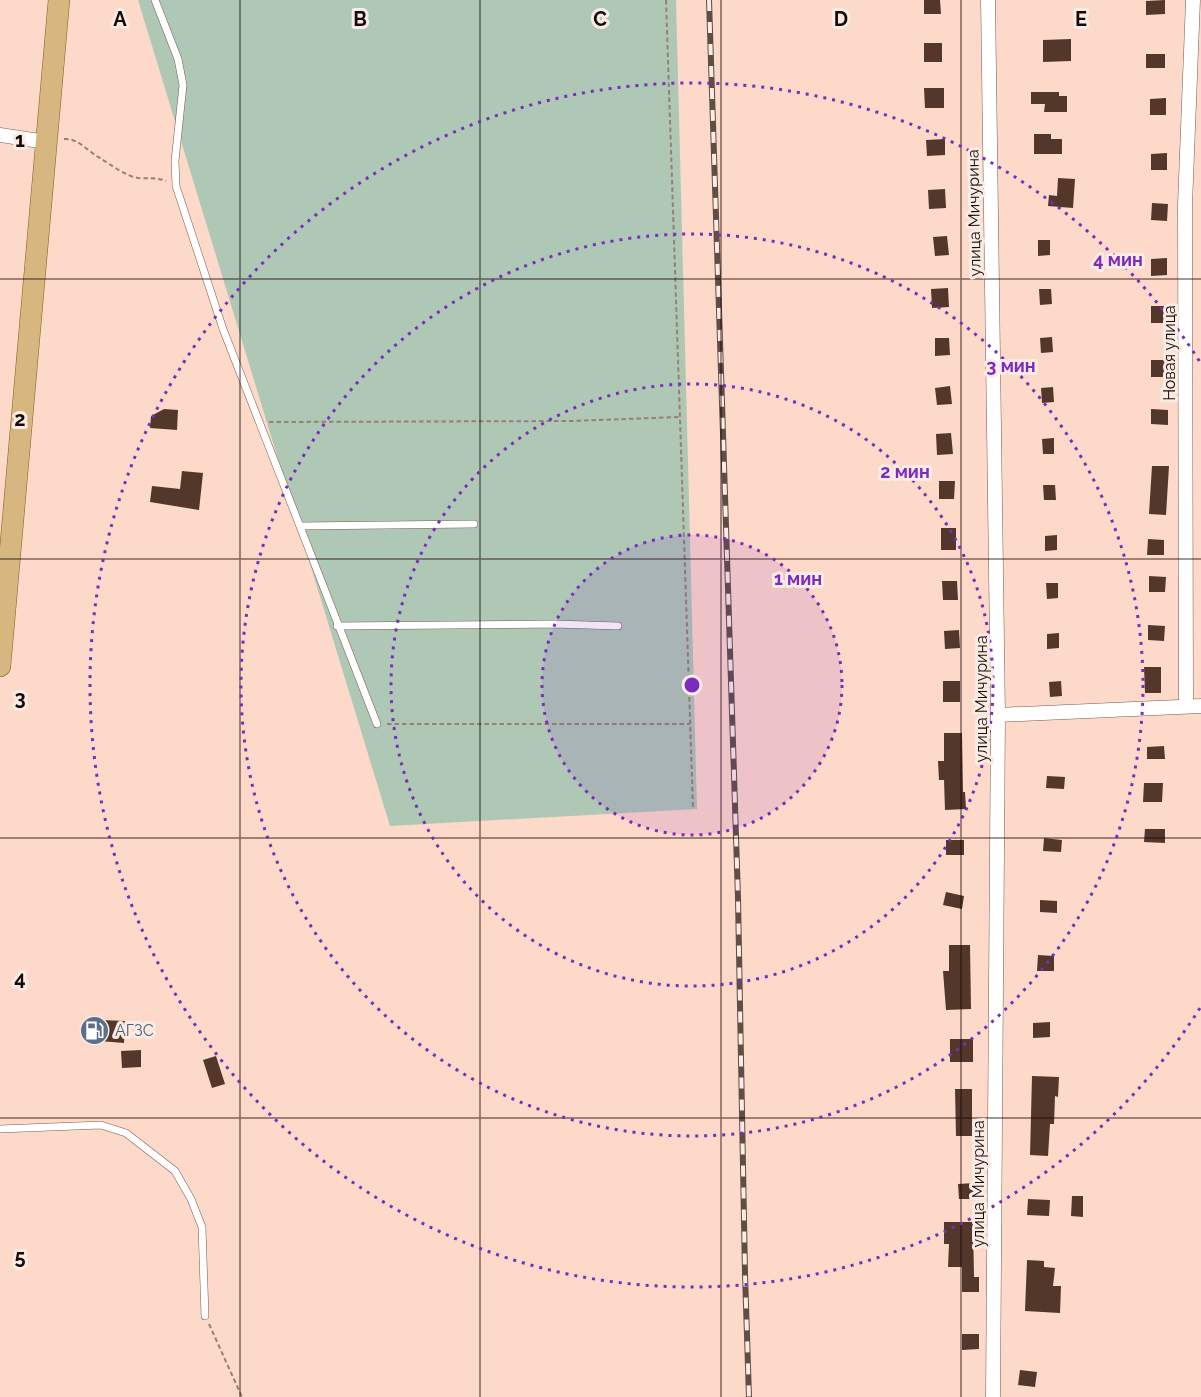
<svg xmlns="http://www.w3.org/2000/svg" width="1201" height="1397" viewBox="0 0 1201 1397" font-family="Raleway,sans-serif">
<style>
.green{fill:#afc8b6}
.building{fill:#53372a}
.lines{fill:none;stroke-linecap:round;stroke-linejoin:round}
.lane-casing{stroke:#795b4d;stroke-width:8}
.street-casing{stroke:#795b4d;stroke-width:15}
.primary-casing{stroke:#825b1d;stroke-width:22}
.path{stroke:#987f74;stroke-width:2;stroke-dasharray:4.5 3;stroke-linecap:butt}
.lane{stroke:#fff;stroke-width:7}
.street{stroke:#fff;stroke-width:14}
.primary{stroke:#d7b67f;stroke-width:21}
.rail-casing{stroke:#604d45;stroke-width:6}
.rail{stroke:#faece5;stroke-width:4;stroke-dasharray:11;stroke-linecap:butt}
.grid{fill:none;stroke:#150a06;stroke-width:1.5;stroke-opacity:0.55}
.ring{fill:none;stroke:#7b2cbf;stroke-width:3;stroke-dasharray:3 6}
.labels{text-anchor:middle;dominant-baseline:central;stroke-width:6;stroke-linejoin:round;paint-order:stroke}
.street-label{font-size:16px;fill:#150a06;stroke:#faece5}
.service-label{font-size:16px;fill:#4e5e75;stroke:#faece5;text-anchor:start}
.grid-label{font-size:20px;text-anchor:middle;font-weight:bold;fill:#150a06;stroke:#faece5;stroke-width:6;stroke-linejoin:round;paint-order:stroke}
.centre{fill:#7b2cbf;stroke:#faece5;stroke-width:3}
.ring-label{font-size:18px;text-anchor:middle;font-weight:bold;fill:#7b2cbf;stroke:#faece5;stroke-width:6;stroke-linejoin:round;paint-order:stroke}
</style>
<rect width="100%" height="100%" fill="#fdd9c9"/>
<path class="green" d="M138 0H676L697 809 390 826Z"/>
<path class="building" d="M924 0H940L941 14H924Z
M1165 0V14L1146 15V1Z
M1071 39V61L1043 62V40Z
M924 43H942V62H924Z
M1146 54H1165V68H1146Z
M924 88H944V108H925Z
M1031 92H1059V96H1067V112H1044L1045 104H1031Z
M1166 98V115H1150V99Z
M1034 134H1051V139H1062V154H1034Z
M945 139V155L927 156 926 140Z
M1167 153V170H1151V154Z
M1058 178 1075 179 1073 208 1048 206 1049 195 1057 196Z
M945 189 946 208 929 209 928 190Z
M1152 203 1168 204 1167 221 1151 220Z
M947 236 949 255 935 256 933 237Z
M1038 240H1050V255L1038 256Z
M1167 258V275L1151 276V259Z
M948 288 949 307 932 308 931 289Z
M1039 289H1051L1052 304 1040 305Z
M1151 306H1166L1167 323H1151Z
M1052 337 1053 352 1041 353 1040 338Z
M935 338H949L950 355 935 356Z
M1151 360H1166L1167 377H1151Z
M950 386 952 404 937 405 935 388Z
M1053 387 1054 402 1042 403 1041 388Z
M164 409 178 410 177 430 150 428 151 416Z
M1151 409 1168 410V425L1151 424Z
M951 433 953 454 937 455 936 434Z
M1054 438V454H1043L1042 439Z
M1152 466H1169L1166 515 1149 514Z
M182 471 203 473 199 510 150 502 152 486 180 489Z
M939 481H955L954 499H939Z
M1043 485H1055L1056 500H1044Z
M941 528H956V550H941Z
M1057 535V550L1045 551V536Z
M1148 539 1164 540V555H1147Z
M1149 576 1166 577 1165 592H1149Z
M942 581H957L958 600H943Z
M1046 583H1058V598L1047 599Z
M1148 625 1165 626 1164 641 1148 640Z
M959 630 960 648 945 649 944 631Z
M1059 633V648L1047 649V634Z
M1144 667H1161V693H1145Z
M943 681H960V702H943Z
M1061 681 1062 696 1050 697 1049 682Z
M944 733H962L963 792H965L966 809 945 810 944 780H939L938 761H944Z
M1164 746 1165 759H1147V747Z
M1047 776 1065 777 1064 789 1046 788Z
M1144 783H1163L1162 802H1143Z
M1145 829H1165V843L1144 842Z
M1044 838 1062 840 1061 852 1043 851Z
M946 840H964V855H946Z
M946 892 964 896 962 909 943 905Z
M1040 900 1057 901V913L1040 912Z
M949 945H970L971 1009 946 1010 943 971H949Z
M1038 955 1054 956V971H1037Z
M101 1020 125 1021 124 1043 100 1041Z
M1050 1022V1037L1033 1038V1023Z
M950 1039H973V1062H950Z
M141 1050V1067L122 1068 121 1051Z
M216 1056 225 1084 212 1088 203 1060Z
M1032 1076 1059 1077 1058 1097 1055 1096 1054 1124H1050L1048 1156 1030 1155Z
M955 1089H972V1136H956Z
M975 1183V1199H959L958 1184Z
M1072 1196H1083V1217L1071 1216Z
M1028 1199 1050 1200 1049 1216 1027 1215Z
M944 1222H973L974 1277H979V1292H962V1267H948L949 1244H944Z
M1027 1260 1044 1261V1267L1055 1268 1053 1286H1061L1060 1313 1025 1311Z
M962 1334H979V1349L962 1350Z
M1020 1370 1037 1372 1035 1387 1018 1385Z"/>
<g class="lines">
<defs>
<path id="lane" d="M155 0 178 59 183 85 175 161 176 186 223 329 377 724
M300 526 474 524
M337 626 555 624 618 626
M0 1129 101 1125 126 1133 175 1171 191 1199 202 1227 205 1316"/>
<path id="street" d="M988 0 998 715 993 1397
M0 135 46 142
M1186 706 1185 205 1193 0
M998 715 1201 706"/>
<path id="primary" d="M0 666 59 0"/>
</defs>
<use href="#lane" class="lane-casing"/>
<use href="#street" class="street-casing"/>
<use href="#primary" class="primary-casing"/>
<path class="path" d="M666 0 693 808
M64 139C79 138 88 152 100 158 111 165 126 176 138 178 148 179 156 177 166 181
M269 422 571 421 680 417
M387 724H690
M209 1324 242 1397"/>
<use href="#lane" class="lane"/>
<use href="#street" class="street"/>
<use href="#primary" class="primary"/>
<defs>
<path id="rail" d="M709 0 738 898 745 1274 749 1397"/>
</defs>
<use href="#rail" class="rail-casing"/>
<use href="#rail" class="rail"/>
</g>
<path class="grid" d="M240 0V1397M480 0V1397M721 0V1397M961 0V1397M0 279H1201M0 559H1201M0 838H1201M0 1118H1201"/>
<circle cx="692" cy="685" r="150" fill="#7b2cbf" fill-opacity=".12"/>
<g class="ring">
<circle cx="692" cy="685" r="150"/>
<circle cx="692" cy="685" r="301"/>
<circle cx="692" cy="685" r="451"/>
<path d="M1200 1008A602 602 0 1 1 1200 362"/>
</g>
<defs>
<symbol id="fuel-disc" viewBox="-11 -11 22 22"><circle r="9.5" fill="#5c6f8a" stroke="#faece5"/><path d="M-5.5-6h7V0h2V4h1.3V-2.5L3-4.5l.8-.8L6-3V5H2.5V1h-1V6h-7ZM-4.2-4.7v3.2H.2V-4.7Z" fill="#fff"/></symbol>
</defs>
<g fill-rule="evenodd">
<use href="#fuel-disc" x="78" y="1014" width="33" height="33"/>
</g>
<g class="labels">
<g class="street-label">
<text transform="translate(974 213) rotate(-91)">улица Мичурина</text>
<text transform="translate(1169 353) rotate(-90)">Новая улица</text>
<text transform="translate(981 699) rotate(-90)">улица Мичурина</text>
<text transform="translate(978 1184) rotate(-90)">улица Мичурина</text>
</g>
<g class="service-label">
<text x="115" y="1030">АГЗС</text>
</g>
</g>
<g class="grid-label">
<text x="120" y="26">A</text>
<text x="360" y="26">B</text>
<text x="600" y="26">C</text>
<text x="841" y="26">D</text>
<text x="1081" y="26">E</text>
<text x="20" y="147">1</text>
<text x="20" y="426">2</text>
<text x="20" y="705">3</text>
<text x="20" y="985">4</text>
<text x="20" y="1264">5</text>
</g>
<circle cx="692" cy="685" r="9" class="centre"/>
<g class="ring-label">
<text x="1118" y="266">4 мин</text>
<text x="1011" y="372">3 мин</text>
<text x="905" y="478">2 мин</text>
<text x="798" y="585">1 мин</text>
</g>
</svg>
